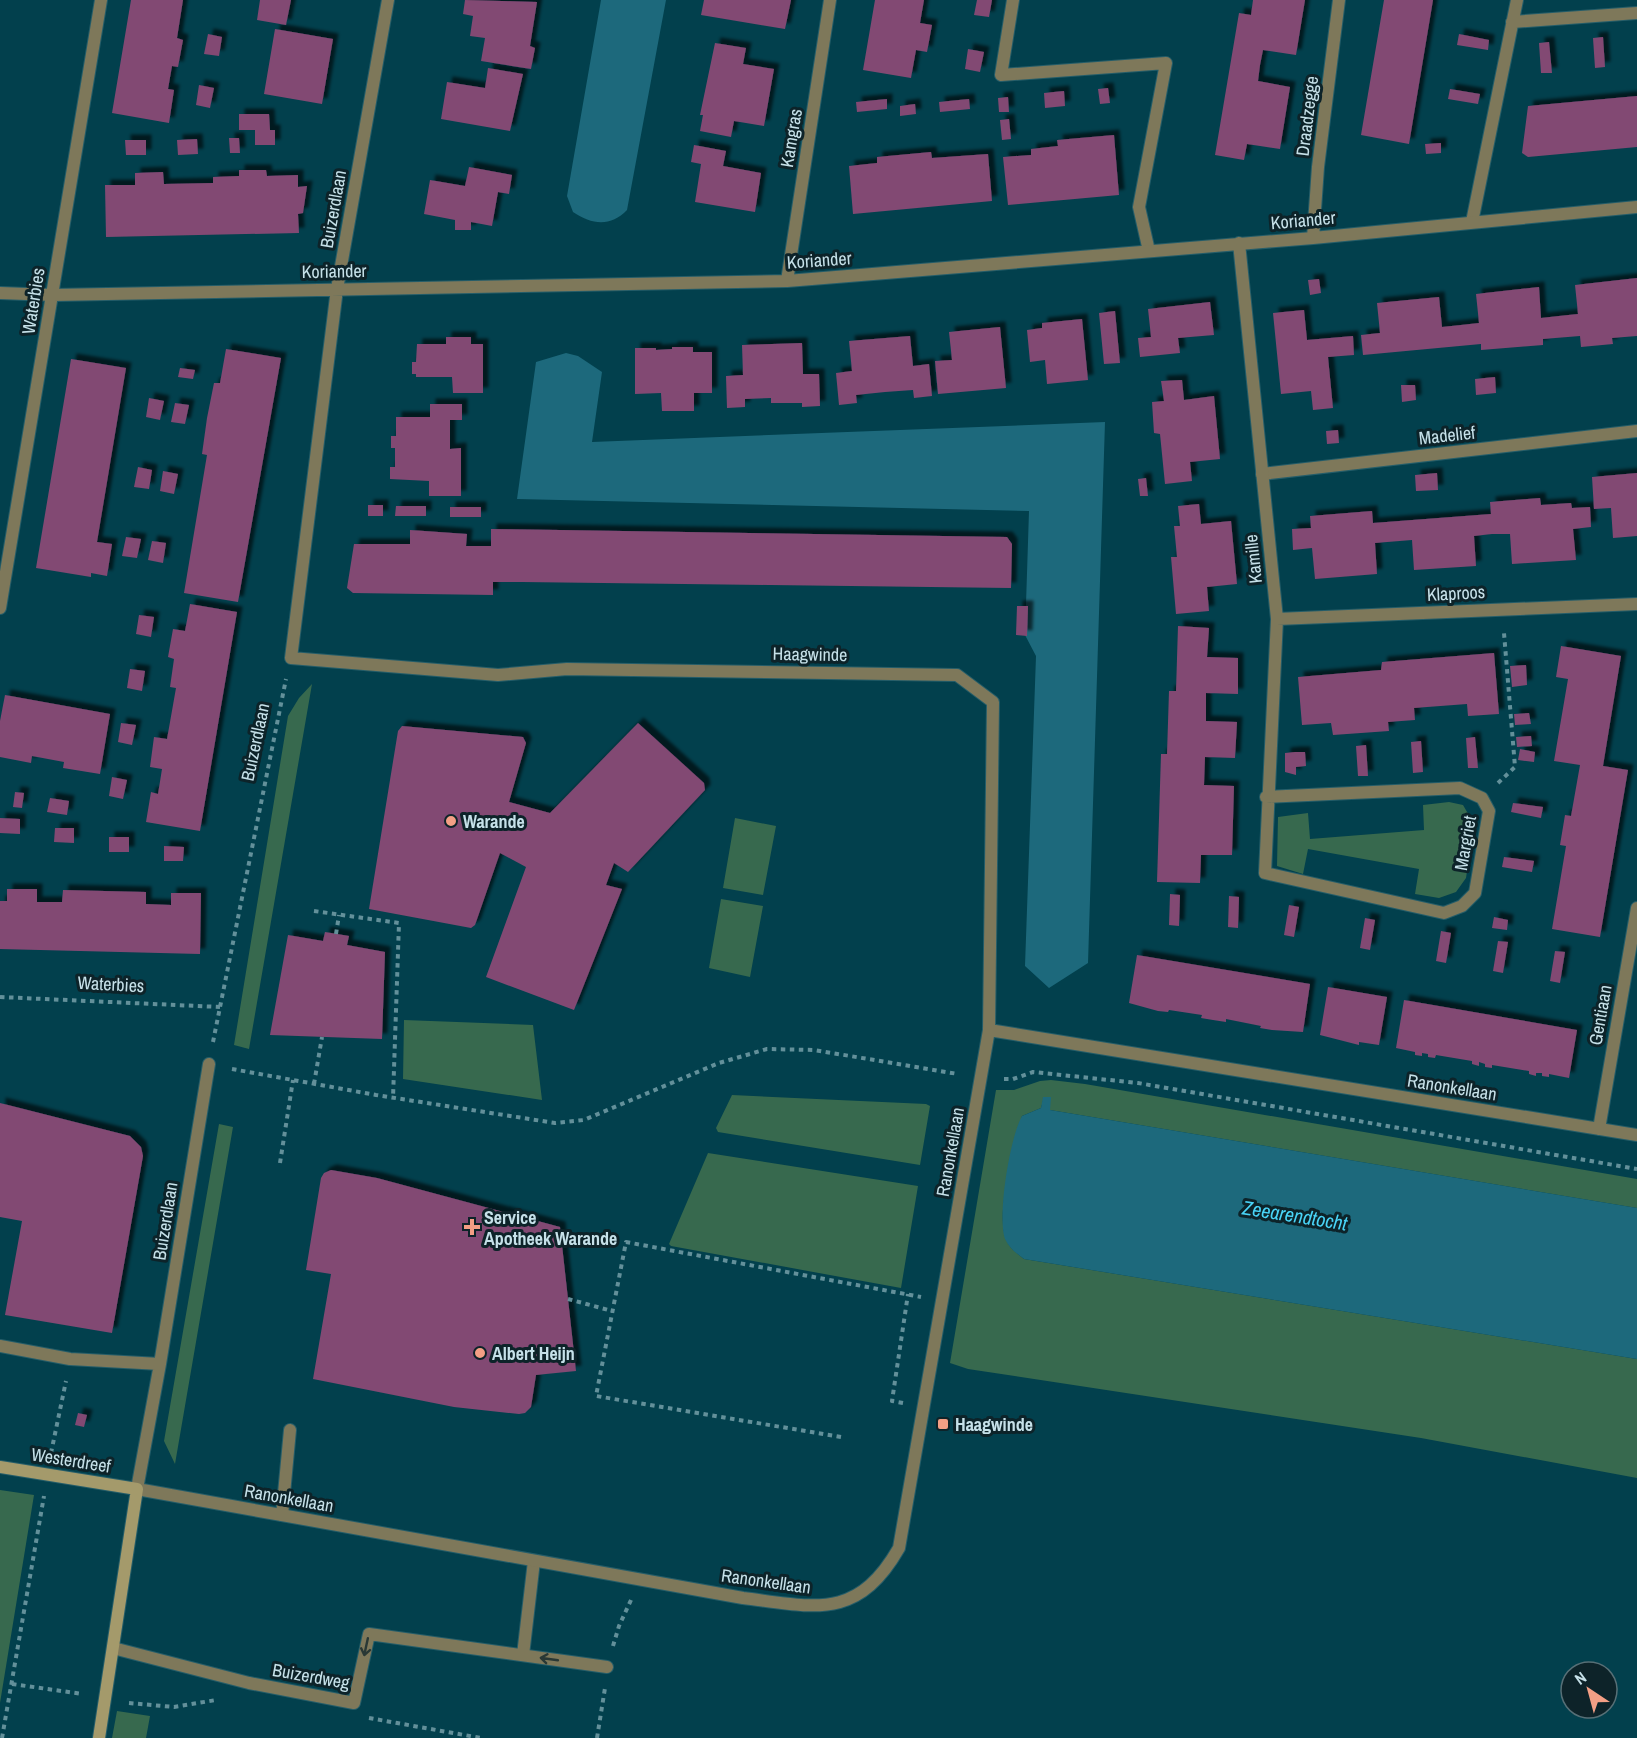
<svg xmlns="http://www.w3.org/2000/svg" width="1637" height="1738" viewBox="0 0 1637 1738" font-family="'Archivo Narrow',sans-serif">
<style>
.green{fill:#37694e}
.water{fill:#1d697c}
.building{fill:#824973;filter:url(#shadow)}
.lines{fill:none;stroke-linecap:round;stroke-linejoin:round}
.lane-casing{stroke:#255d69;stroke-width:14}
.street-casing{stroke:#255d69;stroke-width:14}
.secondary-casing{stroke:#255d69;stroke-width:14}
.path{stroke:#63909a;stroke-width:4;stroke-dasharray:4.5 4.5;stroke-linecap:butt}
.lane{stroke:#7e785a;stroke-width:12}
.street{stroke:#7e785a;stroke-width:12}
.secondary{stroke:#a49a6b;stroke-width:12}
.oneway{stroke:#293835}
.poi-dot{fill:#f39f85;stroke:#0d2329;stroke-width:2}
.labels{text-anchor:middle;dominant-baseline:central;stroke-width:6;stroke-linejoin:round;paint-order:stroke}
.street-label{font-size:18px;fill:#c6e1e9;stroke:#0d2329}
.poi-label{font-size:18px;font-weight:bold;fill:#c6e1e9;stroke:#0d2329;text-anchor:start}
.water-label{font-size:20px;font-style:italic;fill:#49d4f7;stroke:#0d2329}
</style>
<defs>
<filter id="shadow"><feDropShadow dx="5.5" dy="-5.5" stdDeviation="1.5" flood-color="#0009"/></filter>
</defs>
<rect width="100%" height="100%" fill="#02404d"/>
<path class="green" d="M312 684 249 1049 234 1045 288 716 299 698Z
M1449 802 1463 805 1474 824 1466 878 1456 892 1439 898 1415 894 1419 869 1308 849 1303 874 1277 866 1278 817 1308 813 1310 839 1424 830 1423 805Z
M735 818 776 826 763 895 723 888Z
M721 899 763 906 750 977 709 968Z
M404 1020 533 1025 542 1100 403 1079Z
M1051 1080 1085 1084 1637 1179V1208L1050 1110V1097H1044L1041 1108 1022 1116C1015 1145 995 1213 1006 1239 1009 1248 1017 1253 1024 1259L1637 1359V1478L1421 1438 968 1369 950 1363 996 1090H1014L1040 1081Z
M732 1095 926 1104 930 1106 920 1165 718 1132 716 1128Z
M219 1124 233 1127 175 1464 164 1441Z
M708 1153 918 1186 901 1288 671 1246 669 1244Z
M0 1490 34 1495 0 1703Z
M117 1711 150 1716 146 1738H112Z"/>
<path class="water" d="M601 0H666L627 210C611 227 592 225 573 212L567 196Z
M566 353 578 356 602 372 592 442 1105 422 1088 963 1049 988 1025 966 1036 656 1025 635 1029 511 517 499 536 362Z
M1043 1097H1051L1050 1110 1637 1208V1359L1024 1259C1016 1253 1009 1248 1005 1239 997 1216 1010 1137 1022 1116L1041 1108Z"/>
<path class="building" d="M131 0H183L177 38 183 40 178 67 172 66 168 89 174 90 169 123 112 113Z
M260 0H291L286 25 257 20Z
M465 0 537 2 530 46 535 48 531 69 481 61 485 38 470 36 473 16 463 14Z
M704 0H791L785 29 701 15Z
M875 0H924L920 23 932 25 927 52 916 50 911 78 863 70Z
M977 0H992L989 17 974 15Z
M1253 0H1305L1296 55 1263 50 1260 65 1258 81 1290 87 1280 149 1247 144 1244 160 1215 155 1239 13 1251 15Z
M1384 0H1433L1409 144 1361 135Z
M275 29 333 39 322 104 264 94Z
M208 34 222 37 219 56 204 54Z
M1459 34 1489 40 1488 50 1457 45Z
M1603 37 1605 67 1595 68 1593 38Z
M1549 42 1552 73H1541L1539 43Z
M715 43 746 48 743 64 774 69 764 126 734 121 731 137 700 131 703 115H700Z
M968 49 984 52 980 72 965 69Z
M488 68 523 74 510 131 441 119 447 82 485 88Z
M199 85 214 88 210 108 196 105Z
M1108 88 1110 103 1100 104 1098 89Z
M1450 89 1480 94 1478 104 1448 99Z
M1064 91 1065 106 1045 108 1044 93Z
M1637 96V147L1528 157 1522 153 1528 106Z
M1008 97 1009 112H999L998 98Z
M887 99V109L857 112 856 102Z
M969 99 970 109 940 112 939 102Z
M915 104 916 114 900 116V106Z
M239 114H269L270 130H275V145H255V130H239Z
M1009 119 1011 139 1002 140 1000 120Z
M1114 135 1119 195 1008 205 1003 157 1031 155V149L1058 146 1057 140Z
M229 138H239L240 153H230Z
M197 139 198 154 178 155 177 140Z
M125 140H146V155H126Z
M1441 143V153L1426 154 1425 144Z
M694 145 726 151 723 166 761 173 755 212 695 202 701 164 691 162Z
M931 152 932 158 988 154 992 201 853 214 849 166 877 163V157Z
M469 167 512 175 509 194 498 192 492 226 471 222V230H455V220L424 214 430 180 465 186Z
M239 170H266L267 176 298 175V187L307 186 303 213 298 214 299 233 106 237 105 185H135V173L163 172 164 184 213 183V177L239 176Z
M1637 278V336L1612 338 1613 344 1581 347 1580 336 1543 339V345L1481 350V344L1363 355 1361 335 1380 333 1377 303 1439 297 1442 327 1461 325 1479 323 1476 294 1539 287 1541 318 1559 316 1578 314 1575 285Z
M1319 279 1321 293 1310 295 1308 280Z
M1210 302 1214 335 1178 338 1180 353 1140 357 1138 338 1151 337 1148 309Z
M1304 310 1307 340 1353 336 1354 355 1328 357 1333 408 1313 410 1311 391 1281 394 1273 313Z
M1115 311 1120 363 1104 364 1099 313Z
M1082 319 1088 380 1047 384 1045 360 1030 362 1027 330 1042 328V323Z
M1000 327 1006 388 938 394 935 361 952 360 949 332Z
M910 336 913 366 929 364 932 396 914 398 913 390 885 392 856 395 857 403 839 405 836 373 852 371 849 341Z
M446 337H471V344H483V393H453L452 377H416V374H412V362H416L417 344H446Z
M802 343 803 374H819L820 406 802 407V403H771V398L745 399V407L727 408 726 376 743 375 742 345Z
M672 347H693V352H712V393H694V411H662L661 393 635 394V348H656V350L672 349Z
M226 349 281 358 238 602 184 593 207 455 202 454 207 418 214 383H220Z
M71 359 126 368 97 542 112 544 107 576 91 573V577L36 568Z
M180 368 195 370 193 379 178 377Z
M1495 377 1496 393 1476 395 1475 379Z
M1182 380 1184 400 1214 396 1220 459 1190 462 1192 481 1165 484 1160 434 1154 433 1152 402 1164 401 1161 381Z
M1401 385H1415L1416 400 1402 402Z
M149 398 164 401 160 420 146 417Z
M175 403 189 405 185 424 171 422Z
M430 404H462V420H450V449L461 448V496H429V481L390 479V467H395V448H391V436H396V417H430Z
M1338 430 1339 443 1327 444 1326 431Z
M138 467 152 470 149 489 134 487Z
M163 471 178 474 174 494 160 491Z
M1437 473 1438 490 1416 491 1415 475Z
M1637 473V536L1613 538 1611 508 1594 509 1592 477Z
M1146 478 1148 496H1140L1138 479Z
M1540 498 1541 505 1571 503 1572 508 1590 507 1591 527 1573 529 1576 560 1512 564 1510 534H1492L1474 536 1476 566 1414 570 1412 540 1375 543 1377 574 1315 579 1312 548 1293 550 1292 529 1311 528 1310 516 1372 511 1373 523 1491 514 1490 502Z
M1199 504 1201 524 1231 521 1237 584 1207 587 1209 611 1176 614 1171 557H1177L1174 526H1180L1178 506Z
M368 505H383V516H368Z
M396 506H426V516H395Z
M450 507H481V517H450Z
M491 529 1007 537 1012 544 1011 588 522 582H493V595L353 593 347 588 354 544H410V530L467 534 466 546H491Z
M126 537 141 539 137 558 122 556Z
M152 541 166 543 163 563 148 560Z
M190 604 237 612 200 831 146 822 151 792 158 794 162 769 150 767 154 737 167 739 176 688 170 687 174 659 168 657 173 629 185 631Z
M1017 606H1028L1027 636 1016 635Z
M139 615 154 617 151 637 136 634Z
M1178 626 1209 628 1207 657 1238 658V694L1206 693V721L1237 722 1235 758 1205 757 1204 785 1234 786 1232 855H1201L1200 883 1157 882 1161 754H1167L1169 691H1176Z
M1561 646 1621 656 1603 766 1628 770 1600 937 1552 929 1566 846 1560 845 1565 815 1571 816 1580 765 1554 761 1568 679 1556 677Z
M1494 653 1499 714 1468 716 1467 704 1414 708 1415 720 1388 722 1389 731 1333 735 1331 723 1302 725 1298 677 1381 670 1382 662Z
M1526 665 1527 685 1512 687 1510 666Z
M130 669 145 671 142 691 127 688Z
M5 695 110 714 100 774 63 768 64 762 32 756 31 763 0 757V721Z
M1529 713 1531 724 1515 725 1514 714Z
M121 723 136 725 132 745 118 742Z
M638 723 704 783 705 790 628 872 614 863 606 885 622 889 574 1010 486 977 526 867 500 853 475 925 471 928 369 909 398 731 402 726 523 737 526 743 509 802 550 813Z
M1531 736 1532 746 1517 747 1516 737Z
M1475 737 1478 768H1468L1466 738Z
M1421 741 1423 772 1413 773 1411 742Z
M1366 745 1368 776H1358L1356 746Z
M1520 749 1535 752 1534 762 1518 760Z
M1295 752H1305L1306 766 1296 767V775L1285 772V753Z
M112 777 127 780 123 799 109 796Z
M15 792 24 793 22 808 13 807Z
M50 798 69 801 67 815 47 812Z
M1513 803 1543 807 1541 818 1511 812Z
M0 818 20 819V834L0 833Z
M55 828H74V843L54 842Z
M109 837H129V852H109Z
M164 846 184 847 183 861H164Z
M1504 857 1534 861 1532 872 1502 867Z
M7 889H37V902H62L63 890 146 892V904L171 905V893H201L200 954 0 949V901H7Z
M1170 894 1180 895 1179 926 1169 925Z
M1229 896 1239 897 1238 928 1228 927Z
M1289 905 1299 907 1294 937 1284 935Z
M1494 917 1508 920 1507 930 1492 928Z
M1365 918 1375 920 1370 950 1360 948Z
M1441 931 1451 933 1446 963 1436 961Z
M325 932 349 936 347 945 385 952 382 1039 270 1035 288 935 323 941Z
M1498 941 1508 942 1503 973 1493 971Z
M1555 951 1565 952 1560 983 1550 981Z
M1137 955 1310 984 1303 1032 1272 1030 1260 1028 1261 1026 1226 1019V1022L1213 1020 1201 1018 1202 1015 1169 1010 1168 1012 1158 1011 1129 1003Z
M1328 987 1387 997 1379 1045 1359 1042V1045L1320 1035Z
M1404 1000 1577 1030 1569 1078 1549 1074V1077L1542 1076V1073H1536V1076L1529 1074V1071L1492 1065V1068L1485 1067V1064L1479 1062V1066L1472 1064V1061L1436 1055 1435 1058 1428 1057V1054L1422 1053V1056L1415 1055V1052L1396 1048Z
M0 1103 130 1136 141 1147 143 1156 112 1333 5 1315 22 1221 0 1217Z
M331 1170 377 1178 560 1227 576 1371 536 1375 531 1407 525 1413 519 1414 454 1407 313 1379 331 1274 306 1270 321 1178 324 1173Z
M78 1413 87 1415 84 1427 75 1425Z"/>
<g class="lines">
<defs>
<path id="lane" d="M1013 0 1001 75 1166 63 1139 207 1149 251
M1512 22 1637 13
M1472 222 1517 0
M1262 474 1637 431
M282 1515 290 1430
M113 1648 249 1683 354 1703 369 1634 607 1667
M523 1655 534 1561"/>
<path id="street" d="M1313 238 1318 167 1339 0
M1239 243 1277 619 1265 873 1444 913 1462 906 1475 893 1489 811 1482 798 1460 788 1266 797
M787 281 830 0
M0 293 53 295 787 281 1313 238 1637 207
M0 608 101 0
M1277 619 1637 604
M989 1030 1637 1135
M209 1064 160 1364 137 1489 743 1598C815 1607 857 1621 899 1548L989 1030 993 702 957 675 567 669 498 675 291 658 337 289 388 0
M1599 1129 1637 908
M0 1346 70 1359 160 1364"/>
<path id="secondary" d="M0 1467 137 1489 99 1738"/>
</defs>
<use href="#lane" class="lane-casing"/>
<use href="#street" class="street-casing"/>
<use href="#secondary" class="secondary-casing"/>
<path class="path" d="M1498 783 1515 767 1504 633
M314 911 399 923 393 1098
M336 934 339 915
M0 997 220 1007
M213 1042 286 679
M232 1069 376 1095 555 1123 584 1120 719 1063 767 1049 814 1050 958 1074
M1004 1079H1013L1033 1072 1138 1083 1637 1169
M314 1084 322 1037
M280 1163 293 1080
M568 1299 612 1311
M903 1403 892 1401 908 1294
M841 1437 596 1396 626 1242 921 1297
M51 1453 66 1381
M613 1646 619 1626 631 1600
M12 1684 83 1694
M129 1703 174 1707 216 1700
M369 1718 481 1738
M2 1738 44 1496
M597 1738 605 1688"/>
<use href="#lane" class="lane"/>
<use href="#street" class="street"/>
<use href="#secondary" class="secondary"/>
</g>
<defs><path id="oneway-shaft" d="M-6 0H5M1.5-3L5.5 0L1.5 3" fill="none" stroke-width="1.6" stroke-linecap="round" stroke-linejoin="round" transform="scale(1.5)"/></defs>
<g class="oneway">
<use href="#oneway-shaft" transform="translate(366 1647) rotate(102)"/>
<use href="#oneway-shaft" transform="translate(549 1659) rotate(-172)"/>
</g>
<g class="poi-dot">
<circle cx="451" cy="821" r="6"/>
<path d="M469 1218h6v6h6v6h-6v6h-6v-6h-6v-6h6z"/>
<circle cx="480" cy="1353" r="6"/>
<rect x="937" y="1418" width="12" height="12" rx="3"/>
</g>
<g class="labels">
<g class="street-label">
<text transform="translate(1307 116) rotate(-83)">Draadzegge</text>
<text transform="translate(791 138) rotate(-81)">Kamgras</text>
<text transform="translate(333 209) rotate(-80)">Buizerdlaan</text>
<text transform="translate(1303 220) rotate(-5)">Koriander</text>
<text transform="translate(819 260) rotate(-4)">Koriander</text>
<text transform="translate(334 271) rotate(-1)">Koriander</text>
<text transform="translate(33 301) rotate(-81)">Waterbies</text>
<text transform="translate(1447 435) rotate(-6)">Madelief</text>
<text transform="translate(1253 559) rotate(-96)">Kamille</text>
<text transform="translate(1456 593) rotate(-3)">Klaproos</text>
<text transform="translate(810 654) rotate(1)">Haagwinde</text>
<text transform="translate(255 742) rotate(-78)">Buizerdlaan</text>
<text transform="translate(1465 843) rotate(-80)">Margriet</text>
<text transform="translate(111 984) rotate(3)">Waterbies</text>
<text transform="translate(1600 1015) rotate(-80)">Gentiaan</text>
<text transform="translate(1452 1087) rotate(9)">Ranonkellaan</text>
<text transform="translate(950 1152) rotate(-80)">Ranonkellaan</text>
<text transform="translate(165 1221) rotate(-81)">Buizerdlaan</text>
<text transform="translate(71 1460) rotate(9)">Westerdreef</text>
<text transform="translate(289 1498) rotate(10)">Ranonkellaan</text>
<text transform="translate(766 1581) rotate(8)">Ranonkellaan</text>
<text transform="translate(311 1676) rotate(10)">Buizerdweg</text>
</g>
<g class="poi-label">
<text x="463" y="821">Warande</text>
<text x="484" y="1217">Service<tspan x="484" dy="21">Apotheek Warande</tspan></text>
<text x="492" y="1353">Albert Heijn</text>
<text x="955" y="1424">Haagwinde</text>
</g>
<g class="water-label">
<text transform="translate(1295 1215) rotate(9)">Zeearendtocht</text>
</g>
</g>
<g transform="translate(1589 1690) rotate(324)"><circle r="28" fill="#0d2329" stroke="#576f76" stroke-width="1.5"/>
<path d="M0-4.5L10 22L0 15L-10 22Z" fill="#f39f85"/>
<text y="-9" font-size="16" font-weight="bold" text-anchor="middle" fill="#c6e1e9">N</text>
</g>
</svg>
